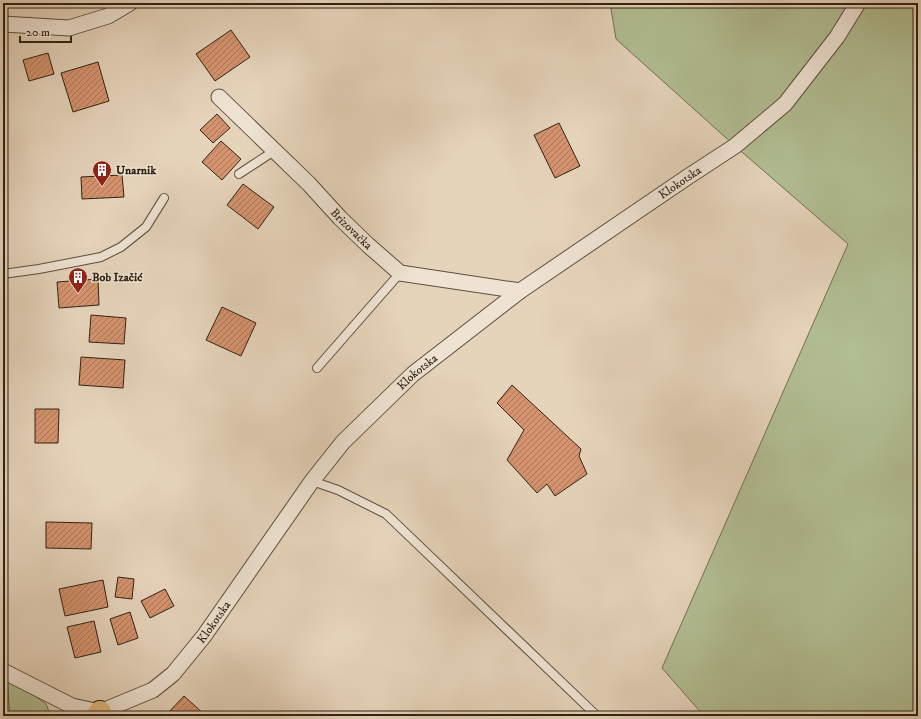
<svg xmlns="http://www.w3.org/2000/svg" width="921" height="719" viewBox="0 0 921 719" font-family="'IM FELL DW Pica',serif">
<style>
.green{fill:#b1bd92;stroke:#707053}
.building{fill:url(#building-hatch);stroke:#302214}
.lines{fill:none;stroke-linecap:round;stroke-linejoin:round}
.lane-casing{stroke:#5d4e3e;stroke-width:10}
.street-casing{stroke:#5d4e3e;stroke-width:17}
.primary-casing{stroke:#302214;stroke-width:24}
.lane{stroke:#eee2d2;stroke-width:8}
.street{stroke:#eee2d2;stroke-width:15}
.primary{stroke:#e2ba7d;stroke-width:22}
.labels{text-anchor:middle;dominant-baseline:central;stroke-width:3;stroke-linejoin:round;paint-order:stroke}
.poi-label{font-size:12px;font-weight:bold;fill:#302214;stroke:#eee2d2;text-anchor:start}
.street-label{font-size:12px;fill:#302214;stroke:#eee2d2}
</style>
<defs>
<pattern id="building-hatch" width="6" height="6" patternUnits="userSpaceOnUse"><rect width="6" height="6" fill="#d4936e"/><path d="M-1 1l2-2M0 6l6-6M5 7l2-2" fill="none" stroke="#ac7859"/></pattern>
</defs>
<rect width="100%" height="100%" fill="#e5d3ba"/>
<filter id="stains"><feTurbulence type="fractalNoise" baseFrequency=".005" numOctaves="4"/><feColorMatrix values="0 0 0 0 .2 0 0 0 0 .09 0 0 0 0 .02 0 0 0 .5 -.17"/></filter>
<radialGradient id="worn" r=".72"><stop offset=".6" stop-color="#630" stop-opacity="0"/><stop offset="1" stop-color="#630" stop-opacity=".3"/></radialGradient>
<path class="green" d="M610 3H918V716H704L662 668 848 244 735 146 616 39Z
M7 679 24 688 46 704 51 716H10Z"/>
<path class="building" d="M231 30 250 57 215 81 196 54Z
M48 53 54 74 29 81 23 60Z
M98 62 109 101 73 112 61 73Z
M217 114 230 128 213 143 200 130Z
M559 123 580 166 555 178 534 135Z
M221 141 241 159 222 180 202 162Z
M122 175 124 197 82 199 81 177Z
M243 184 274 207 258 229 227 205Z
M98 279 99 305 59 308 57 282Z
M222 307 256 323 241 356 206 340Z
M91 315 126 318 124 344 89 342Z
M81 357 125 360 123 388 79 385Z
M512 385 581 449 579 456 587 474 555 496 547 484 537 493 507 460 524 430 497 403Z
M35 409H59L58 443H35Z
M46 522 92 523 91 549 46 548Z
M118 577 134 579 132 599 115 597Z
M103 580 108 607 65 616 59 589Z
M165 589 174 606 150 618 141 601Z
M130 612 138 638 118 645 110 619Z
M94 621 101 652 75 658 67 627Z
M184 696 204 714 202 716H172L168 713Z"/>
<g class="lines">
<defs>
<path id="lane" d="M239 174 274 151
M3 274 39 269 101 257 121 247 146 227 164 198
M317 368 400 273
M312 481 338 490 386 514 597 716"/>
<g id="street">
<path d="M3 24 69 28 108 16 130 3"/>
<path id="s1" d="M219 97 309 184 340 218 368 245 400 273 520 291"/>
<path id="s2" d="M3 671 72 706 100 712 153 690 173 674 204 636 312 481 343 442 413 374 520 291 686 178 735 146 785 104 837 37 858 3"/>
</g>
<path id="primary" d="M97 716 100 712"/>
</defs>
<use href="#lane" class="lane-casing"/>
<use href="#street" class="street-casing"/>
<use href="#primary" class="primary-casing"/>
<use href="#lane" class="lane"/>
<use href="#street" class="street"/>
<use href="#primary" class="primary"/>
</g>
<defs>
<symbol id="building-pin" viewBox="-11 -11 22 30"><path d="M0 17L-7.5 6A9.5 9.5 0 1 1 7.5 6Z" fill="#8f2418" stroke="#eee2d2"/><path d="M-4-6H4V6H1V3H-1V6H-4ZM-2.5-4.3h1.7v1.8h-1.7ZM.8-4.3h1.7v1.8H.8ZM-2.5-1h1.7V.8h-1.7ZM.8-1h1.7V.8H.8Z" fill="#fff"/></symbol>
</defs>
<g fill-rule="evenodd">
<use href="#building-pin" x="91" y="159" width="22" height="30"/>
<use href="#building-pin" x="67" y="266" width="22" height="30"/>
</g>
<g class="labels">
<g class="poi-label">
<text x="116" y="170">Unarnik</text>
<text x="92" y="277">Bob Izačić</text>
</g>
<g class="street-label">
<text stroke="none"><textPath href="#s2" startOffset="903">Klokotska</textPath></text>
<text stroke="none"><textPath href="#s1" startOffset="187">Brizovačka</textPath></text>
<text stroke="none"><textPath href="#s2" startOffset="579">Klokotska</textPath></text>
<text stroke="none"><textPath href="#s2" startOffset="255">Klokotska</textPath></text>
</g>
</g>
<rect width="921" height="719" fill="none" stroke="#e5d3ba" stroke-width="16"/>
<rect x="4" y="4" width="913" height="711" fill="none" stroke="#302214" stroke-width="2"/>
<rect x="8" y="8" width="905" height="703" fill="none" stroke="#302214"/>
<path d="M20 36v6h51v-6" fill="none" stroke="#302214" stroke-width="2"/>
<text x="26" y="36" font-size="12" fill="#302214" stroke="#eee2d2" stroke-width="3" paint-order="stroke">20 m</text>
<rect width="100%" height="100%" filter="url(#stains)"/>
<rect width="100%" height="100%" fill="url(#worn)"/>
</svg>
